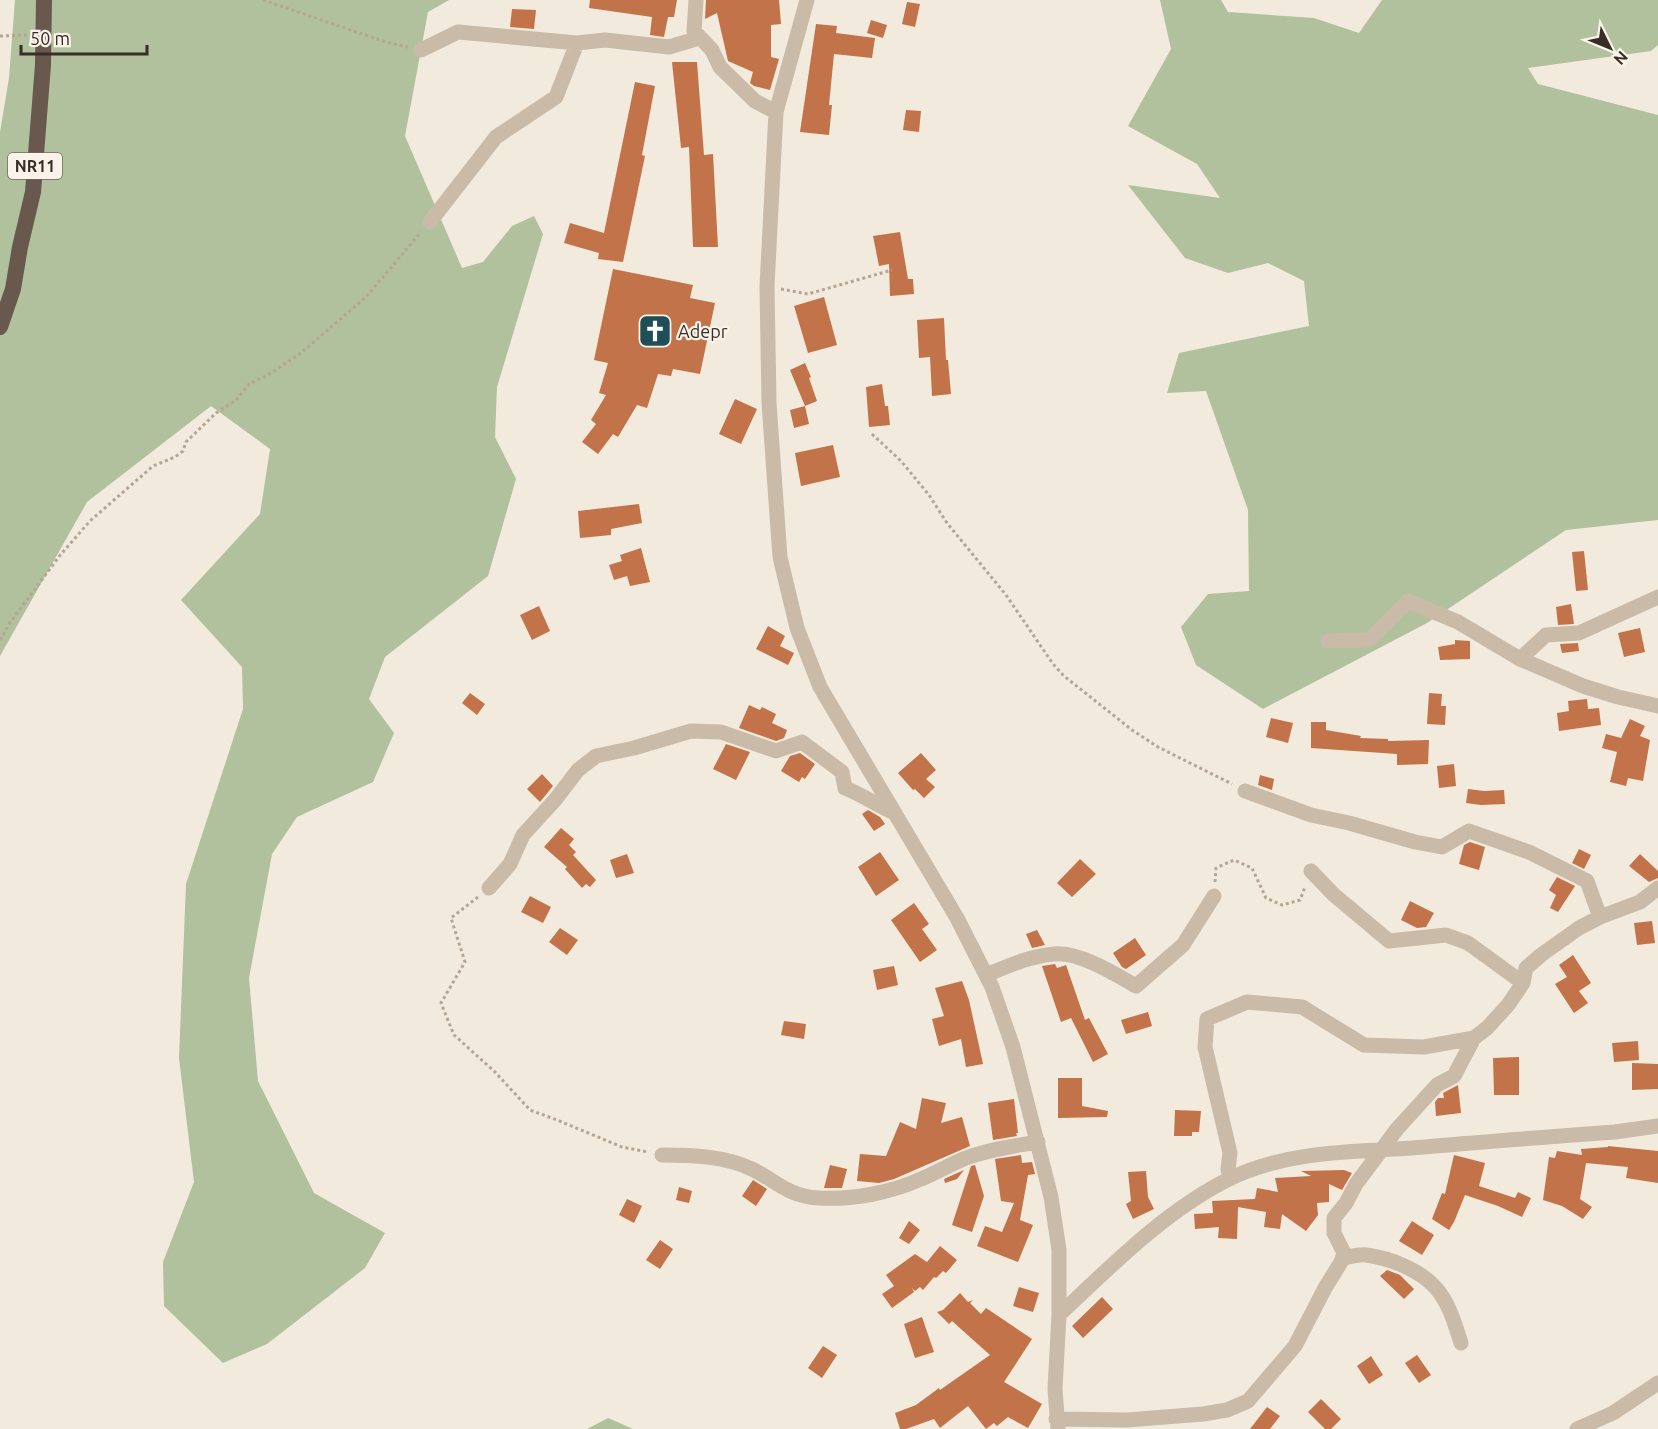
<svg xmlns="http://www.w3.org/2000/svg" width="1658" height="1429" viewBox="0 0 1658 1429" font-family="Ubuntu,sans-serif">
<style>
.green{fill:#b1c09d}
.building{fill:#c37349}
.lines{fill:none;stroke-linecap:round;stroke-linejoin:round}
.path{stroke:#b5a593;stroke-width:3;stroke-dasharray:3 3;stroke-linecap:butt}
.minor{stroke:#cabba8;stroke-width:15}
.trunk{stroke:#68584d;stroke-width:16}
.labels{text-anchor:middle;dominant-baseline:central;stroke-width:4.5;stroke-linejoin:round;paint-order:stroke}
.shield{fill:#f9f3e9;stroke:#716962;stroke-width:1.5}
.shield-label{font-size:16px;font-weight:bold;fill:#372e28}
.poi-label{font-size:18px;fill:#372e28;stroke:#f9f3e9;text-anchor:start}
</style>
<rect width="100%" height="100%" fill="#f2eadc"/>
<path class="green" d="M15 0H449L428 12 405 136 462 268 483 262 512 226 534 216 543 234 497 387 495 437 516 479 488 576 385 657 369 699 394 733 373 782 297 817 272 854 249 978 258 1081 314 1193 385 1233 365 1268 267 1344 223 1363 164 1306 163 1262 194 1182 179 1058 186 884 243 709 242 667 181 600 260 514 270 449 211 406 87 502 0 656V132L9 78Z
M1160 0H1221L1228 12 1314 18 1359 33 1382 0H1658V45L1651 51 1528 68 1538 84 1658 115V520L1566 530 1427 623 1263 709 1196 665 1181 627 1208 594 1249 591 1248 510 1206 391 1167 393 1179 353 1309 326 1304 281 1268 263 1228 273 1185 258 1128 185 1220 198 1197 164 1128 126 1171 49Z
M608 1418 633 1429H587Z"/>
<path class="building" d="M590 0H677L674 17H668L664 37 650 35 652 17 589 8Z
M706 0H779L781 24 771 25V57L779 59 770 90 754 86 750 83 753 72 728 61 717 13 705 19Z
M907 2 920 4 915 27 902 24Z
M512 9 536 10 534 29 510 27Z
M871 20 887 25 883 38 867 33Z
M816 24 837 26 836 33 875 38 872 58 834 54 829 105H832L829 135 800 132Z
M672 62H697L704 155 713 154 718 247H693L689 147 681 148Z
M635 82 655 86 642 155 645 156 623 262 598 259 599 253 564 243 570 223 604 233Z
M906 110 921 111 919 132 903 130Z
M900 232 908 279H913L914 294 890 296 889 264 879 266 873 236Z
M613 269 693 285 690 298 715 303 700 374 673 369 671 376 658 374 647 408 637 405 618 437 613 434 598 454 582 442 596 424 591 420 606 395 599 393 608 363 594 360Z
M824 297 837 345 808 353 794 306Z
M944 318 946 360H948L951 394 932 396 930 357 919 358 917 320Z
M805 363 811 377 809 378 817 401 805 406 790 370Z
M882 384 885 406H888L890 425 869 427 866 387Z
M735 399 757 409 741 444 719 434Z
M805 406 809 424 794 428 790 410Z
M833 445 840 477 801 486 795 453Z
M639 504 642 523 611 529V535L580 538 578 511Z
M641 548 650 582 630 586 627 576 614 580 609 565 622 561 620 555Z
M1584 551 1588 590 1576 591 1572 552Z
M1571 604 1574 624 1558 625 1556 607Z
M539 606 550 631 532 640 520 615Z
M768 626 785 636 780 646 794 653 788 665 756 649Z
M1640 628 1645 652 1624 657 1618 633Z
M1455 640 1470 641V659L1440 660 1438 647 1455 644Z
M1578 643 1579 651 1562 653 1560 644Z
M470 693 485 704 477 715 462 703Z
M1429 693 1442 694 1441 706H1446L1445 725 1427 724Z
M1587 699 1588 709 1599 708 1601 725 1559 731 1557 713 1569 711 1568 701Z
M749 705 760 710 762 707 776 714 772 723 787 730 784 738 776 741 739 728Z
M1271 718 1293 723 1288 743 1266 737Z
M1630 719 1645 726 1640 736 1650 740 1643 781 1628 778 1626 786 1610 782 1617 752 1602 748 1606 734 1621 738Z
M1311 722H1326V730L1361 736 1360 738 1388 739V741L1429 740 1428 764 1397 765V754L1311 748Z
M726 744 750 752 736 780 713 769Z
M800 753 815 764 805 779 802 777 799 782 781 771 790 756Z
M921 753 936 770 926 779 935 787 924 798 915 789 913 790 898 773Z
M1454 764 1456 786 1439 788 1437 766Z
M542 774 553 786 540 802 527 789Z
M1260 775 1274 779 1272 790 1258 785Z
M1468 789 1484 791 1504 790 1505 804 1481 805 1466 803Z
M868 810 880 817 885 824 874 831 862 814Z
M561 828 574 839 569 845 576 852 573 855 596 880 590 887 586 884 582 888 565 869 567 867 544 847Z
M1470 842 1485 847 1479 870 1459 864 1464 845Z
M1579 849 1591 855 1584 869 1572 863Z
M880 852 899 880 876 896 858 867Z
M627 854 634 873 616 878 610 860Z
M1640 854 1658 871V878L1649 882 1629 866Z
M1080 859 1096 874 1072 897 1057 883Z
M1557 877 1575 886 1558 912 1550 908 1556 895 1549 890Z
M530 896 551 907 543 923 521 912Z
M1410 901 1434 913 1426 927 1417 928 1401 920Z
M914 903 929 924 922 929 937 950 920 962 891 920Z
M1652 921 1655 943 1637 945 1634 923Z
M560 928 578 940 567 955 549 942Z
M1037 930 1045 945 1032 948 1026 934Z
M1135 938 1146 955 1126 969 1122 967 1113 953Z
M1573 955 1591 983 1579 991 1588 1003 1574 1013 1555 984 1567 977 1559 965Z
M1055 964 1057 968 1066 965 1085 1020 1089 1018 1108 1054 1093 1062 1071 1018 1061 1022 1042 966Z
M894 966 898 985 877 990 873 970Z
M962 981 969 1000 983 1064 966 1067 961 1039 939 1046 932 1019 944 1016 935 988Z
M1148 1012 1152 1026 1126 1034 1121 1020Z
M784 1021 806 1024 804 1039 781 1035Z
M1638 1041 1639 1060 1614 1062 1612 1043Z
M1519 1057V1095H1494L1493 1058Z
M1632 1063 1658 1064V1089L1632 1090Z
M1058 1078H1082V1106L1108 1111 1107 1117 1058 1118Z
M1458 1085 1461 1113 1436 1116 1435 1102 1438 1098H1444L1443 1093Z
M922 1098 946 1103 941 1123 962 1117 970 1146 894 1179 879 1183 857 1181 860 1154 886 1156 900 1122 916 1129Z
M1014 1099 1018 1133H1016L1017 1136 993 1140 988 1103Z
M1175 1110 1201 1111 1199 1132H1192V1136H1174Z
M1608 1146 1658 1151V1183L1626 1178 1628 1167 1586 1163 1580 1199 1592 1207 1583 1219 1562 1206 1543 1200 1549 1157 1555 1158 1557 1151 1582 1155 1581 1149 1608 1147Z
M1021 1155 1022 1163 1032 1162 1035 1174 1028 1175 1020 1220 1033 1225 1018 1262 977 1246 985 1226 1002 1232 1014 1203 1001 1201 995 1159Z
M1454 1155 1485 1163 1479 1186 1515 1198 1518 1192 1531 1198 1522 1217 1498 1206 1465 1195 1454 1222 1449 1230 1432 1219 1442 1193 1445 1194Z
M830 1165 847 1169 842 1188H824Z
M975 1165 984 1196 972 1232 952 1225 971 1166Z
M964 1170 957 1179 945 1183 944 1179Z
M1344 1170 1352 1173 1342 1190 1329 1184V1202L1317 1203 1318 1215 1306 1231 1282 1214 1280 1229 1264 1227 1266 1212 1238 1207 1237 1239 1218 1238 1219 1227 1195 1229 1194 1214 1213 1213 1212 1201 1255 1199 1257 1188 1278 1192 1275 1178 1311 1176 1301 1171Z
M1146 1171 1148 1197 1154 1209 1133 1219 1126 1204 1131 1201 1128 1172Z
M753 1180 767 1189 756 1206 742 1196Z
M679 1187 692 1191 689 1203 676 1200Z
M627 1199 642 1206 634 1223 619 1215Z
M909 1221 920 1230 909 1244 899 1238Z
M1412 1221 1434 1235 1422 1255 1399 1241Z
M660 1240 673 1249 660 1269 646 1260Z
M940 1246 957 1260 946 1273 943 1271 936 1278 934 1277 923 1290 920 1287 915 1291 912 1288 914 1292 892 1308 882 1294 894 1286 886 1275 915 1254 927 1262Z
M1387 1270 1400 1275 1414 1289 1404 1299 1380 1276Z
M1019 1287 1039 1293 1033 1312 1013 1306Z
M960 1293 968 1302 973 1300 970 1303 981 1314 986 1308 1032 1339 1004 1382 1042 1404 1028 1428 1008 1417 997 1426 994 1423 986 1429 968 1406 940 1428 934 1419 906 1429H900L895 1413 916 1405 939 1388 940 1390 990 1355 952 1321 949 1324 937 1312 943 1310Z
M1102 1297 1113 1309 1083 1338 1072 1326Z
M922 1317 934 1352 915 1358 904 1324Z
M823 1346 837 1355 822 1378 808 1368Z
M1417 1355 1431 1375 1419 1383 1405 1363Z
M1371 1356 1383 1375 1369 1384 1357 1366Z
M1321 1399 1341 1419 1331 1429H1325L1308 1412Z
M1267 1407 1280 1416 1270 1429H1250Z"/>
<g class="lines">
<path class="path" d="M263 0 386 42 408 47
M0 36 27 35
M781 289 808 294 892 270
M872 434 901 461 929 495 947 523 1006 595 1053 664 1064 676 1132 730 1158 747 1232 784
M0 640 9 624 61 554 90 521 153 466 175 457 183 451 186 442 216 413 236 400 249 384 268 375 301 353 366 297 421 232
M1215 882 1216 868 1234 860 1252 868 1266 898 1282 905 1300 900 1305 887
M478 897 451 918 465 962 441 1003 454 1035 494 1071 530 1110 557 1120 622 1147 648 1152"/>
<path class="minor" d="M696 0 694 31 712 50 720 67 755 101 776 112
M807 0 776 112 767 286 769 403 780 557 797 628 820 687 957 918 992 987 1013 1047 1051 1197 1059 1250V1315L1055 1389 1058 1429
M421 50 458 32 577 43 605 40 669 47 699 38
M430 222 496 137 556 97 577 43
M1328 641 1369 640 1408 601 1458 622 1520 659 1583 686 1618 697 1658 706
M1520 659 1546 635 1579 633 1658 597
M1245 791 1311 815 1349 823 1415 842 1442 847 1469 831 1529 852 1587 881 1600 917
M489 888 510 864 523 835 555 800 578 770 596 756 634 748 691 731 721 732 776 751 802 742 842 772 845 788C863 795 878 806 895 813
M986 975C1008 966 1030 956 1054 954 1078 951 1115 974 1136 986L1183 945 1214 896
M1523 983 1526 968 1541 955 1579 928 1600 917 1640 902 1658 888
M662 1155C692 1155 724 1156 752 1169 776 1181 788 1196 818 1198 852 1200 890 1193 921 1179 936 1173 951 1164 966 1158 989 1149 1015 1146 1038 1142
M1230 1179 1228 1169 1230 1153 1205 1047 1207 1019 1247 1002 1302 1007 1364 1045 1424 1047 1474 1038 1487 1028 1508 1005 1523 983 1468 943 1446 935 1389 941 1333 894 1311 871
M1343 1258C1350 1257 1359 1254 1366 1255 1390 1258 1420 1270 1436 1288 1449 1303 1455 1324 1461 1343
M1059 1315C1111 1266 1165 1211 1229 1179 1286 1151 1350 1152 1412 1148 1479 1142 1547 1137 1615 1132L1658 1126
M1056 1419 1127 1420 1203 1414 1227 1410 1248 1401 1295 1346 1325 1288 1341 1262 1344 1253 1334 1233V1218L1346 1203 1356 1184 1397 1129 1437 1085 1454 1076 1474 1038
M1577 1429 1613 1413 1658 1383"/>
<path class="trunk" d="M0 327 13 289 20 247 33 192 43 65 44 0"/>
</g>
<defs>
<symbol id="church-square" viewBox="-11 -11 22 22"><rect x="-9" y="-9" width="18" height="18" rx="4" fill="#1f4e57" stroke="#f9f3e9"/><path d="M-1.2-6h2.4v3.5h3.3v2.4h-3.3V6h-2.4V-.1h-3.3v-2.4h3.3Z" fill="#fff"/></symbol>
</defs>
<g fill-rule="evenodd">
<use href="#church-square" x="636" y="312" width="38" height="38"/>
</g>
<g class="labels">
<rect class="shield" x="8" y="153" width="54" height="26" rx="4.5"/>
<g class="shield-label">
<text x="35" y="166">NR11</text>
</g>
<g class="poi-label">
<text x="678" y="331">Adepr</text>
</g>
</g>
<g transform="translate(1610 48) rotate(133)" stroke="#f9f3e9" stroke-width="4.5" paint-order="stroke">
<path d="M0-4.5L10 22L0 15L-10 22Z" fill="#372e28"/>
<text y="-9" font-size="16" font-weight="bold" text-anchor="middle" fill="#372e28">N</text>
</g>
<path d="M21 45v9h126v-9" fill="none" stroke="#372e28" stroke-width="3"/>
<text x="30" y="45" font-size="18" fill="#372e28" stroke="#f9f3e9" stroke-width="4.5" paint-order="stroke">50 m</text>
</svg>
